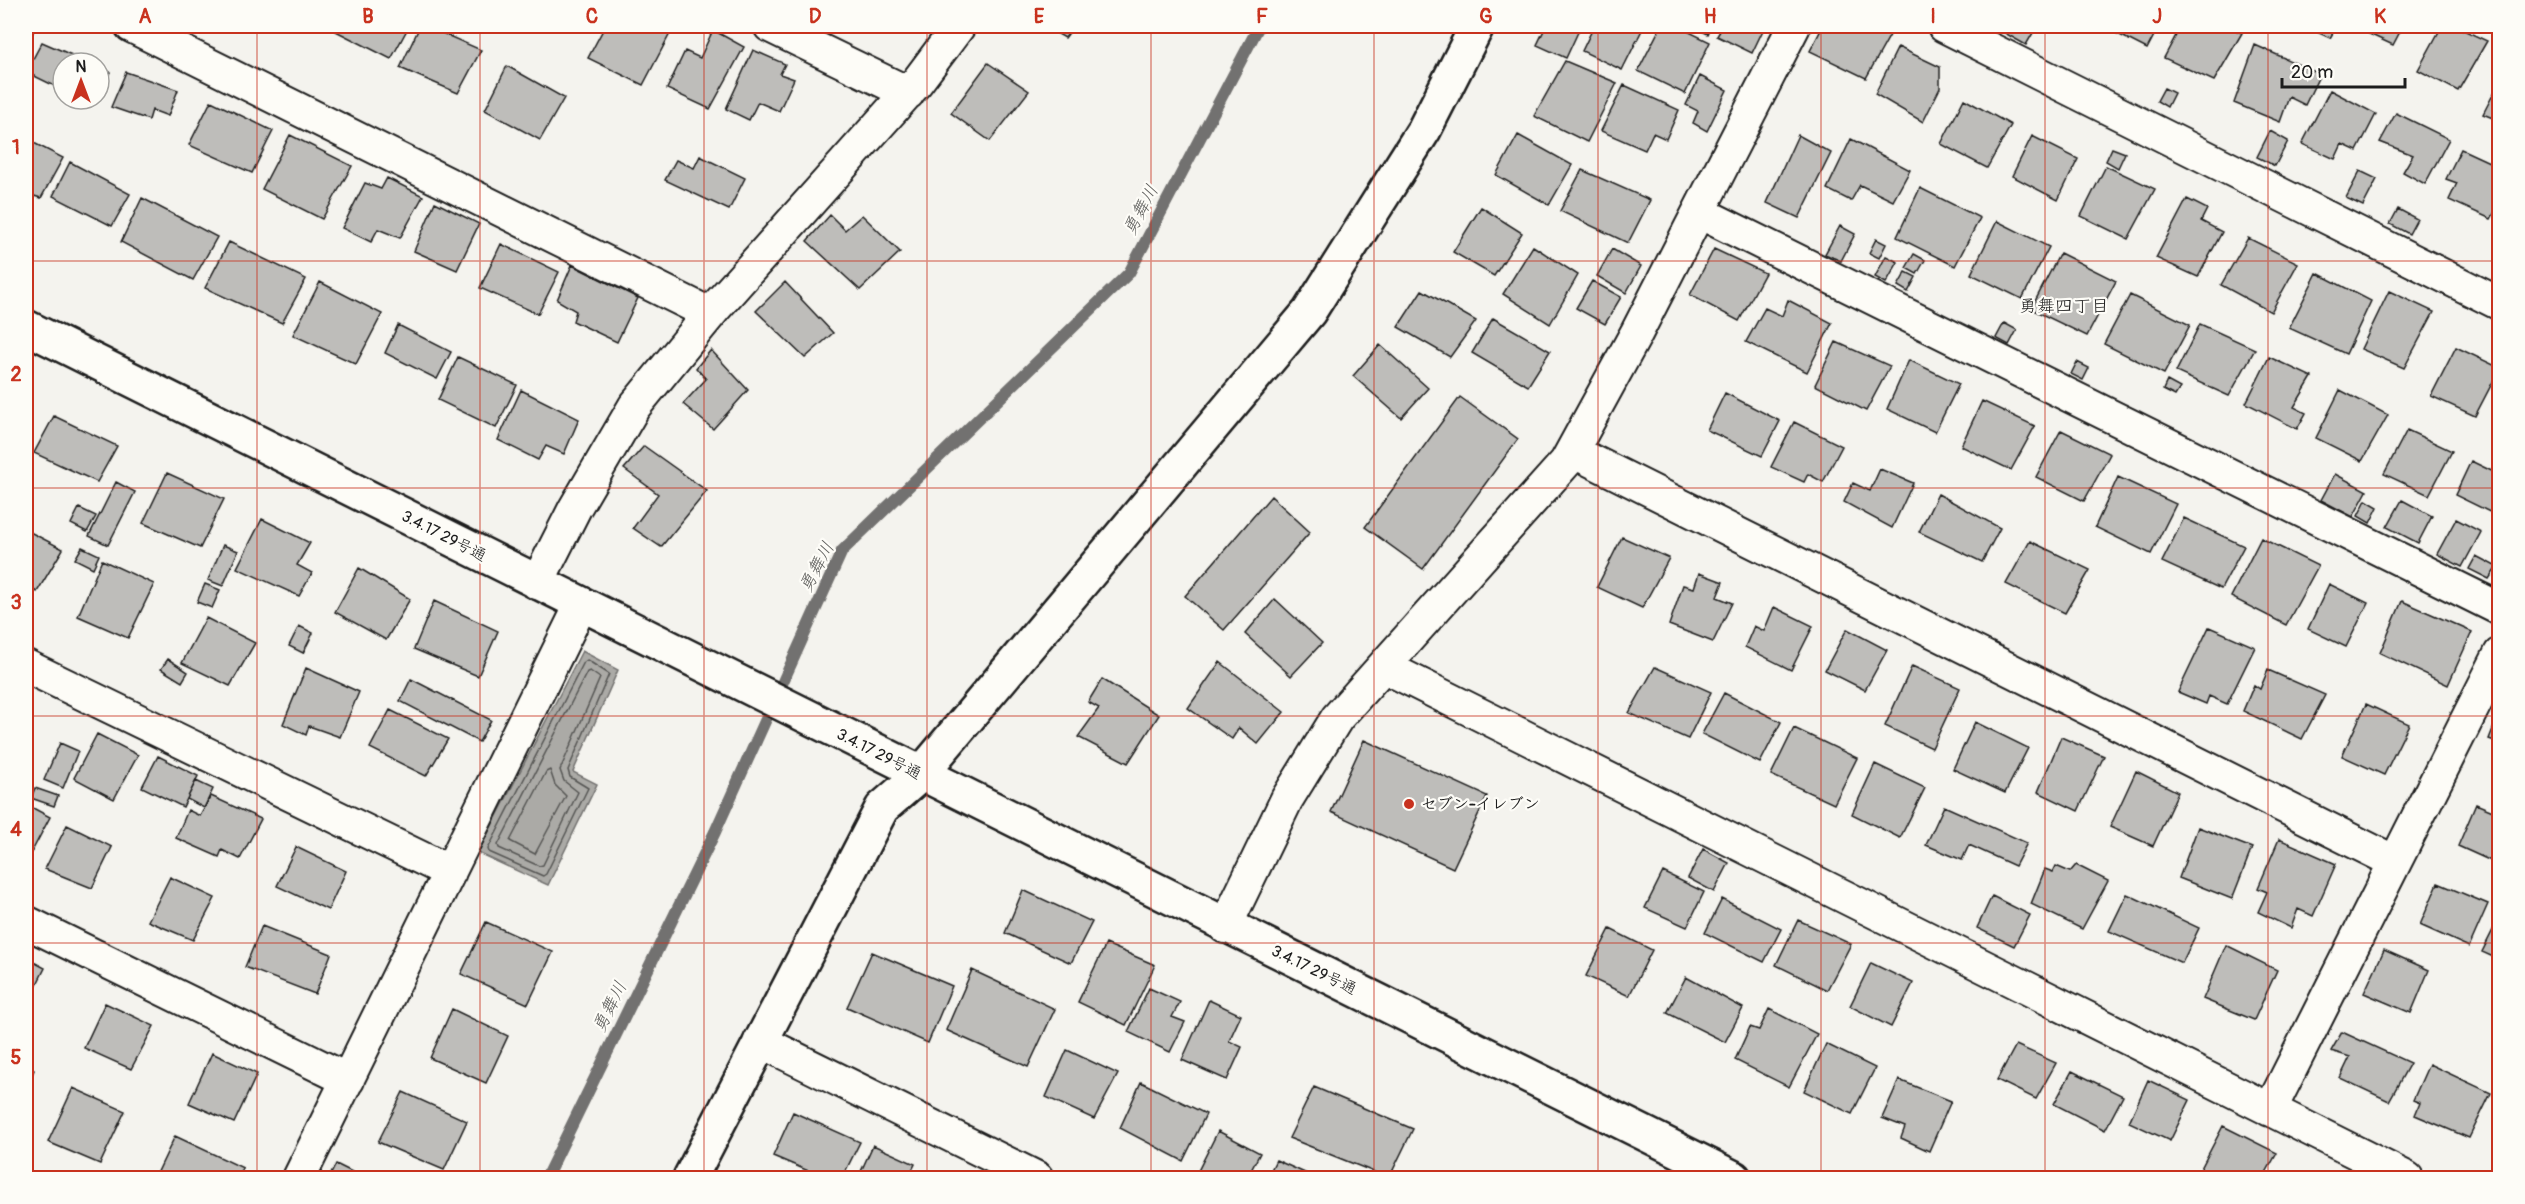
<svg xmlns="http://www.w3.org/2000/svg" width="2525" height="1204" viewBox="0 0 2525 1204" font-family="Pangolin,'Klee One',sans-serif">
<style>
.water{fill:#abaaa6;stroke:#72716f;stroke-width:1.5}
.lines{fill:none;stroke-linecap:round;stroke-linejoin:round}
.shore{stroke:#555553;stroke-width:1.5}
.stream{stroke:#72716f;stroke-width:12}
.building{fill:#bebdba;stroke:#1c1c1c;stroke-width:1.5}
.minor-casing{stroke:#1c1c1c;stroke-width:36}
.tertiary-casing{stroke:#1c1c1c;stroke-width:38}
.minor{stroke:#fdfcf7;stroke-width:32}
.tertiary{stroke:#fdfcf7;stroke-width:33}
.grid{fill:none;stroke:#c8321e;stroke-width:1.5;stroke-opacity:0.55}
.poi-dot{fill:#c8321e;stroke:#fdfcf7;stroke-width:2}
.labels{text-anchor:middle;dominant-baseline:central;stroke-width:4.5;stroke-linejoin:round;paint-order:stroke}
.street-label{font-size:16px;fill:#1c1c1c;stroke:#fdfcf7}
.poi-label{font-size:16px;font-weight:bold;fill:#1c1c1c;stroke:#fdfcf7;text-anchor:start}
.water-label{font-size:18px;font-style:italic;fill:#5c5c5a;stroke:#fdfcf7}
.neighbourhood-label{font-size:18px;fill:#1c1c1c;stroke:#fdfcf7}
.neatline{fill:none;stroke:#c8321e;stroke-width:2}
.grid-label{font-size:20px;text-anchor:middle;font-weight:bold;fill:#c8321e}
</style>
<rect width="100%" height="100%" fill="#f4f3ee"/>
<filter id="ink" filterUnits="userSpaceOnUse"><feTurbulence type="fractalNoise" baseFrequency=".0167" numOctaves="2"/><feDisplacementMap in="SourceGraphic" scale="12" xChannelSelector="R" yChannelSelector="G"/><feConvolveMatrix kernelMatrix="1 2 1 2 8 2 1 2 1" color-interpolation-filters="sRGB"/></filter>
<g filter="url(#ink)">
<path class="water" d="M582 651 618 670 573 772 597 784 548 885 478 853Z"/>
<g class="lines">
<path class="shore" d="M587 660 609 674 568 770 570 777 588 788 546 874 543 876 489 852 488 849 584 662Z
M590 671 600 678 560 770 564 781 578 792 543 865 539 866 499 848 498 845 587 672Z
M550 770 555 785 566 796 535 854 510 841 546 772Z"/>
<path class="stream" d="M546 1178 715 832 842 551 1129 273 1259 26"/>
</g>
<path class="building" d="M26 26H36L26 46Z
M326 26H409L391 59Z
M420 26H426L481 50 458 93 400 68Z
M605 26H674L643 85 588 58Z
M1044 26H1074L1065 38Z
M1546 26H1570L1579 30 1566 58 1537 45Z
M1594 26H1644L1622 70 1582 51Z
M1661 26H1677L1710 42 1685 94 1638 71Z
M1691 26H1712L1708 34Z
M1723 26H1765L1752 53 1717 36Z
M1823 26H1871L1890 35 1866 78 1810 51Z
M1995 26H2037L2026 45 1994 27Z
M2102 26H2159L2147 49Z
M2181 26H2227L2242 33 2214 81 2164 58Z
M2304 26H2337L2330 38Z
M2352 26H2403L2393 45Z
M2442 26H2455L2487 41 2458 91 2418 70Z
M713 30 744 47 710 109 667 89 685 51 700 58Z
M42 42 90 63H63V90L26 72Z
M2255 45 2320 74 2305 105 2289 97 2280 122 2234 103Z
M1898 47 1940 67V88L1923 122 1875 94Z
M753 50 785 64 780 74 794 79 779 111 758 102 749 120 726 109Z
M1565 61 1617 83 1587 142 1534 116Z
M988 63 1029 91 990 141 951 113Z
M507 66 564 98 540 140 485 110Z
M99 67 110 72 99 91Z
M126 72 178 90 168 116 152 110 149 120 111 107Z
M1700 76 1727 90 1707 131 1693 123 1698 111 1686 105Z
M2500 81V121L2483 114Z
M1624 85 1679 110 1666 139 1653 133 1645 150 1601 131Z
M2164 88 2174 93 2167 107 2157 101Z
M2330 90 2376 114 2357 151 2342 144 2335 159 2302 144Z
M1964 99 2011 125 1987 168 1941 144Z
M211 101 273 131 252 173 189 145Z
M2396 113 2449 139 2425 184 2403 172 2413 155 2380 142Z
M2270 131 2288 141 2275 166 2257 157Z
M290 135 352 166 322 219 262 189Z
M1518 135 1572 165 1549 205 1496 175Z
M1798 135 1831 153 1799 218 1767 203Z
M2032 136 2078 159 2058 200 2012 176Z
M26 139 63 158 41 198 34 196 26 218Z
M1851 139 1910 170 1893 201 1860 185 1851 201 1827 189Z
M2112 148 2125 153 2118 168 2106 161Z
M2461 149 2500 167V202L2491 219 2449 200 2457 183 2446 179Z
M700 156 745 178 729 210 665 180 676 160 694 168Z
M70 162 130 194 112 226 53 196Z
M2106 166 2155 189 2128 239 2081 216Z
M1582 170 1650 200 1628 243 1560 211Z
M2360 171 2377 179 2363 206 2346 198Z
M387 178 423 196 400 238 378 229 371 242 342 228 365 183 381 189Z
M1920 188 1980 218 1955 266 1897 237Z
M142 198 217 237 193 280 121 242Z
M2187 199 2207 209 2201 221 2222 232 2198 277 2156 258Z
M435 202 479 224 457 270 414 251Z
M1481 207 1522 233 1494 276 1453 252Z
M2398 209 2417 219 2409 234 2390 224Z
M830 215 845 230 862 215 900 252 860 290 807 241Z
M1997 221 2049 247 2022 299 1971 274Z
M1840 226 1855 234 1841 261 1825 254Z
M2248 238 2298 263 2271 312 2221 285Z
M1876 239 1886 244 1879 258 1869 253Z
M229 242 306 279 282 323 205 288Z
M501 244 559 272 538 314 480 288Z
M1533 246 1578 275 1550 324 1503 294Z
M1612 249 1641 266 1626 293 1597 276Z
M1714 249 1765 273 1739 321 1690 295Z
M2060 253 2116 281 2087 336 2031 309Z
M1914 254 1925 260 1917 274 1906 268Z
M1886 256 1898 262 1886 283 1875 277Z
M572 265 638 298 617 342 573 321 576 311 557 300Z
M1906 272 1916 277 1908 292 1898 286Z
M2317 273 2371 301 2346 354 2289 328Z
M1592 281 1621 297 1605 324 1576 308Z
M320 282 382 314 356 364 293 335Z
M785 282 833 333 805 358 756 311Z
M1422 290 1476 321 1450 357 1398 327Z
M2389 291 2434 312 2404 368 2361 349Z
M2130 295 2190 325 2164 374 2104 344Z
M1788 300 1832 323 1807 372 1746 342 1765 308 1782 316Z
M1493 318 1550 351 1528 386 1472 353Z
M2004 323 2017 330 2009 345 1996 338Z
M2200 324 2255 349 2229 396 2176 372Z
M398 325 451 352 437 379 385 353Z
M1836 342 1890 366 1866 411 1815 385Z
M1380 345 1428 388 1401 418 1353 376Z
M2456 347 2500 368 2475 416 2431 396Z
M711 350 748 390 713 429 683 404 706 379 696 368Z
M458 357 517 385 496 428 438 400Z
M2269 357 2312 377 2294 407 2306 413 2297 429 2246 403Z
M1909 360 1959 384 1935 432 1887 409Z
M2077 362 2089 368 2083 380 2071 374Z
M2167 381 2180 388 2175 396 2163 390Z
M521 390 579 419 564 454 546 446 538 460 498 440Z
M2340 390 2388 415 2362 461 2316 438Z
M1725 393 1780 421 1762 456 1707 430Z
M1460 397 1518 439 1423 569 1365 527Z
M1982 401 2035 426 2011 470 1961 446Z
M54 416 117 446 97 482 34 453Z
M1794 422 1842 446 1823 482 1808 474 1804 482 1771 467Z
M2061 430 2110 454 2084 501 2036 477Z
M2407 430 2452 451 2429 495 2384 474Z
M644 446 707 491 661 547 633 528 658 494 624 469Z
M2471 461 2500 475V517L2455 495Z
M1880 469 1913 483 1892 528 1844 502 1853 483 1870 491Z
M167 473 224 499 200 548 143 523Z
M2335 474 2367 491 2353 517 2321 500Z
M2118 477 2176 504 2151 554 2095 527Z
M116 482 135 492 108 545 89 536Z
M1938 494 2000 528 1982 562 1919 532Z
M1271 496 1310 532 1224 630 1185 596Z
M2366 500 2378 507 2370 523 2358 516Z
M2402 500 2432 516 2418 543 2387 527Z
M79 508 96 516 87 532 71 524Z
M2184 518 2244 546 2221 589 2162 562Z
M262 519 310 543 297 565 312 573 299 596 237 568Z
M2456 519 2481 532 2462 567 2437 554Z
M26 530 63 549 37 592 26 586Z
M1622 537 1669 558 1642 608 1597 587Z
M2261 538 2318 566 2286 625 2231 597Z
M2030 541 2090 570 2065 613 2006 584Z
M223 545 238 551 223 586 208 580Z
M82 547 99 555 93 568 75 559Z
M2476 556 2497 567 2489 579 2469 569Z
M102 560 154 584 128 638 78 616Z
M359 568 410 599 386 640 335 612Z
M1699 573 1723 582 1717 597 1732 603 1713 642 1669 625 1683 585 1694 588Z
M205 584 220 590 212 608 197 602Z
M2329 584 2368 603 2346 647 2308 629Z
M1275 599 1322 643 1291 676 1245 634Z
M434 601 498 631 478 676 414 649Z
M2402 601 2472 632 2448 685 2380 653Z
M1774 607 1813 626 1791 670 1745 647 1754 626 1764 631Z
M206 618 255 643 230 686 182 663Z
M299 626 313 633 303 653 289 646Z
M2209 627 2255 647 2227 704 2209 696 2206 704 2178 692Z
M1847 629 1887 650 1865 690 1825 670Z
M168 659 188 672 182 682 161 669Z
M1220 662 1284 712 1258 744 1239 728 1232 739 1188 708Z
M1912 666 1960 688 1932 748 1885 726Z
M1655 667 1711 692 1688 739 1629 713Z
M306 668 359 692 340 737 309 726 306 735 283 724Z
M2268 670 2325 695 2302 739 2243 711 2254 685 2260 689Z
M411 679 491 720 479 742 400 701Z
M1102 679 1159 715 1128 763 1078 737 1099 708 1088 702Z
M1724 693 1781 722 1760 763 1702 734Z
M2366 704 2409 724 2384 775 2342 756Z
M390 710 448 739 426 776 370 748Z
M2498 716 2500 717V743L2489 739Z
M1975 722 2028 748 2005 793 1953 769Z
M1794 728 1857 758 1834 804 1771 775Z
M97 734 138 755 114 799 74 778Z
M2061 737 2104 756 2078 811 2038 792Z
M1364 740 1487 796 1453 868 1331 812Z
M60 743 78 751 63 788 44 780Z
M158 756 198 776 183 807 142 787Z
M1875 764 1925 788 1900 838 1852 814Z
M2136 771 2178 792 2153 846 2110 827Z
M196 781 213 789 204 808 187 799Z
M35 788 58 796 54 806 31 798Z
M211 796 261 819 240 859 222 850 219 857 176 838 188 810 200 816Z
M2476 804 2500 814V865L2458 846Z
M1944 806 2027 843 2015 866 1969 845 1962 860 1926 845Z
M31 807 50 817 29 857 26 855V817Z
M67 825 112 847 92 888 45 869Z
M2198 827 2252 848 2232 899 2179 878Z
M2279 839 2336 864 2313 916 2298 909 2291 928 2258 912 2267 892 2258 888Z
M296 847 346 871 328 910 277 886Z
M1703 849 1729 863 1714 892 1688 878Z
M2076 865 2108 881 2082 929 2031 904 2045 869 2053 872 2056 866 2070 872Z
M1663 872 1704 892 1687 927 1645 908Z
M170 877 215 898 193 940 148 921Z
M2438 883 2488 904 2469 947 2420 925Z
M1023 890 1092 922 1071 963 1005 933Z
M2127 894 2199 928 2182 963 2109 931Z
M1992 896 2030 915 2014 946 1977 928Z
M1722 899 1781 929 1764 962 1705 933Z
M2500 916V960L2482 952Z
M1798 920 1851 944 1827 990 1776 965Z
M486 922 553 952 528 1004 461 974Z
M262 926 331 954 315 994 245 967Z
M1610 929 1652 950 1629 996 1586 976Z
M1106 944 1155 965 1126 1025 1078 1002Z
M2226 945 2277 970 2254 1020 2203 999Z
M2384 950 2429 970 2411 1013 2364 993Z
M872 952 952 986 928 1043 847 1007Z
M26 958 45 968 31 996 26 993Z
M1871 963 1913 983 1891 1027 1850 1006Z
M972 970 1055 1009 1028 1067 946 1030Z
M1686 977 1743 1008 1725 1042 1667 1013Z
M1149 988 1180 1002 1172 1017 1185 1022 1170 1052 1128 1032Z
M1209 1000 1241 1015 1229 1041 1242 1047 1227 1080 1182 1060Z
M105 1003 154 1026 131 1069 84 1048Z
M452 1009 508 1036 486 1083 430 1058Z
M1769 1009 1817 1034 1789 1087 1735 1060 1750 1027 1759 1030Z
M2342 1032 2410 1063 2389 1101 2340 1078 2350 1057 2331 1051Z
M1826 1044 1875 1068 1852 1114 1804 1091Z
M2016 1045 2056 1063 2036 1099 1997 1080Z
M1067 1050 1118 1074 1094 1119 1046 1097Z
M212 1053 257 1074 234 1123 189 1103Z
M2429 1064 2491 1093 2469 1138 2415 1115 2420 1103 2413 1100Z
M26 1066 34 1070 26 1088Z
M2072 1071 2123 1096 2105 1130 2054 1104Z
M1899 1080 1951 1101 1929 1151 1901 1138 1905 1127 1882 1118Z
M2148 1080 2190 1100 2170 1141 2129 1122Z
M1141 1082 1206 1114 1183 1161 1120 1128Z
M1314 1087 1413 1129 1389 1178 1289 1138Z
M73 1088 125 1111 100 1164 48 1142Z
M403 1092 467 1121 444 1170 378 1142Z
M793 1112 860 1142 842 1178H825L773 1156Z
M2223 1126 2277 1153 2263 1178H2196Z
M1218 1131 1260 1153 1247 1178H1212L1198 1171Z
M175 1136 243 1168 238 1178H155Z
M873 1145 915 1164 908 1178H858Z
M1276 1160 1316 1178H1267Z
M336 1164 364 1178H329Z"/>
<g class="lines">
<defs>
<path id="minor" d="M131 26 710 314
M770 26 908 93
M1944 26 2500 304
M1699 212 2500 609
M1572 451 2395 862
M537 583 575 508 634 407 715 308 917 82 959 26
M26 666 450 872
M1385 667 2407 1178
M26 922 348 1080
M1225 927 1287 799 1337 718 1566 462 1636 334 1794 26
M760 1041 1037 1178
M2270 1110 2500 654
M299 1178 581 605"/>
<path id="tertiary" d="M26 327 1734 1178
M690 1178 882 808 920 775 1309 312 1424 130 1477 26"/>
</defs>
<use href="#minor" class="minor-casing"/>
<use href="#tertiary" class="tertiary-casing"/>
<use href="#minor" class="minor"/>
<use href="#tertiary" class="tertiary"/>
</g>
</g>
<path class="grid" d="M257 26V1178M480 26V1178M704 26V1178M927 26V1178M1151 26V1178M1374 26V1178M1598 26V1178M1821 26V1178M2045 26V1178M2268 26V1178M26 261H2500M26 488H2500M26 716H2500M26 943H2500"/>
<circle class="poi-dot" cx="1409" cy="804" r="6"/>
<g class="labels">
<g class="street-label">
<text transform="translate(444 536) rotate(27)">3.4.17 29号通</text>
<text transform="translate(879 754) rotate(27)">3.4.17 29号通</text>
<text transform="translate(1314 970) rotate(26)">3.4.17 29号通</text>
</g>
<g class="poi-label">
<text x="1421" y="804">セブン-イレブン</text>
</g>
<g class="water-label">
<text transform="translate(1141 210) rotate(-62)">勇舞川</text>
<text transform="translate(817 567) rotate(-62)">勇舞川</text>
<text transform="translate(610 1007) rotate(-64)">勇舞川</text>
</g>
<g class="neighbourhood-label">
<text x="2064" y="306">勇舞四丁目</text>
</g>
</g>
<rect width="2525" height="1204" fill="none" stroke="#fdfcf7" stroke-width="66"/>
<g transform="translate(81 81)"><circle r="28" fill="#fdfcf7" stroke="#a3a29f" stroke-width="1.5"/>
<path d="M0-4.5L10 22L0 15L-10 22Z" fill="#c8321e"/>
<text y="-9" font-size="16" font-weight="bold" text-anchor="middle" fill="#1c1c1c">N</text>
</g>
<path d="M2282 78v9h123v-9" fill="none" stroke="#1c1c1c" stroke-width="3"/>
<text x="2291" y="78" font-size="18" fill="#1c1c1c" stroke="#fdfcf7" stroke-width="4.5" paint-order="stroke">20 m</text>
<rect x="33" y="33" width="2459" height="1138" class="neatline"/>
<g class="grid-label">
<text x="145" y="23">A</text>
<text x="368" y="23">B</text>
<text x="592" y="23">C</text>
<text x="815" y="23">D</text>
<text x="1039" y="23">E</text>
<text x="1262" y="23">F</text>
<text x="1486" y="23">G</text>
<text x="1710" y="23">H</text>
<text x="1933" y="23">I</text>
<text x="2157" y="23">J</text>
<text x="2380" y="23">K</text>
<text x="16" y="154">1</text>
<text x="16" y="381">2</text>
<text x="16" y="609">3</text>
<text x="16" y="836">4</text>
<text x="16" y="1064">5</text>
</g>
</svg>
